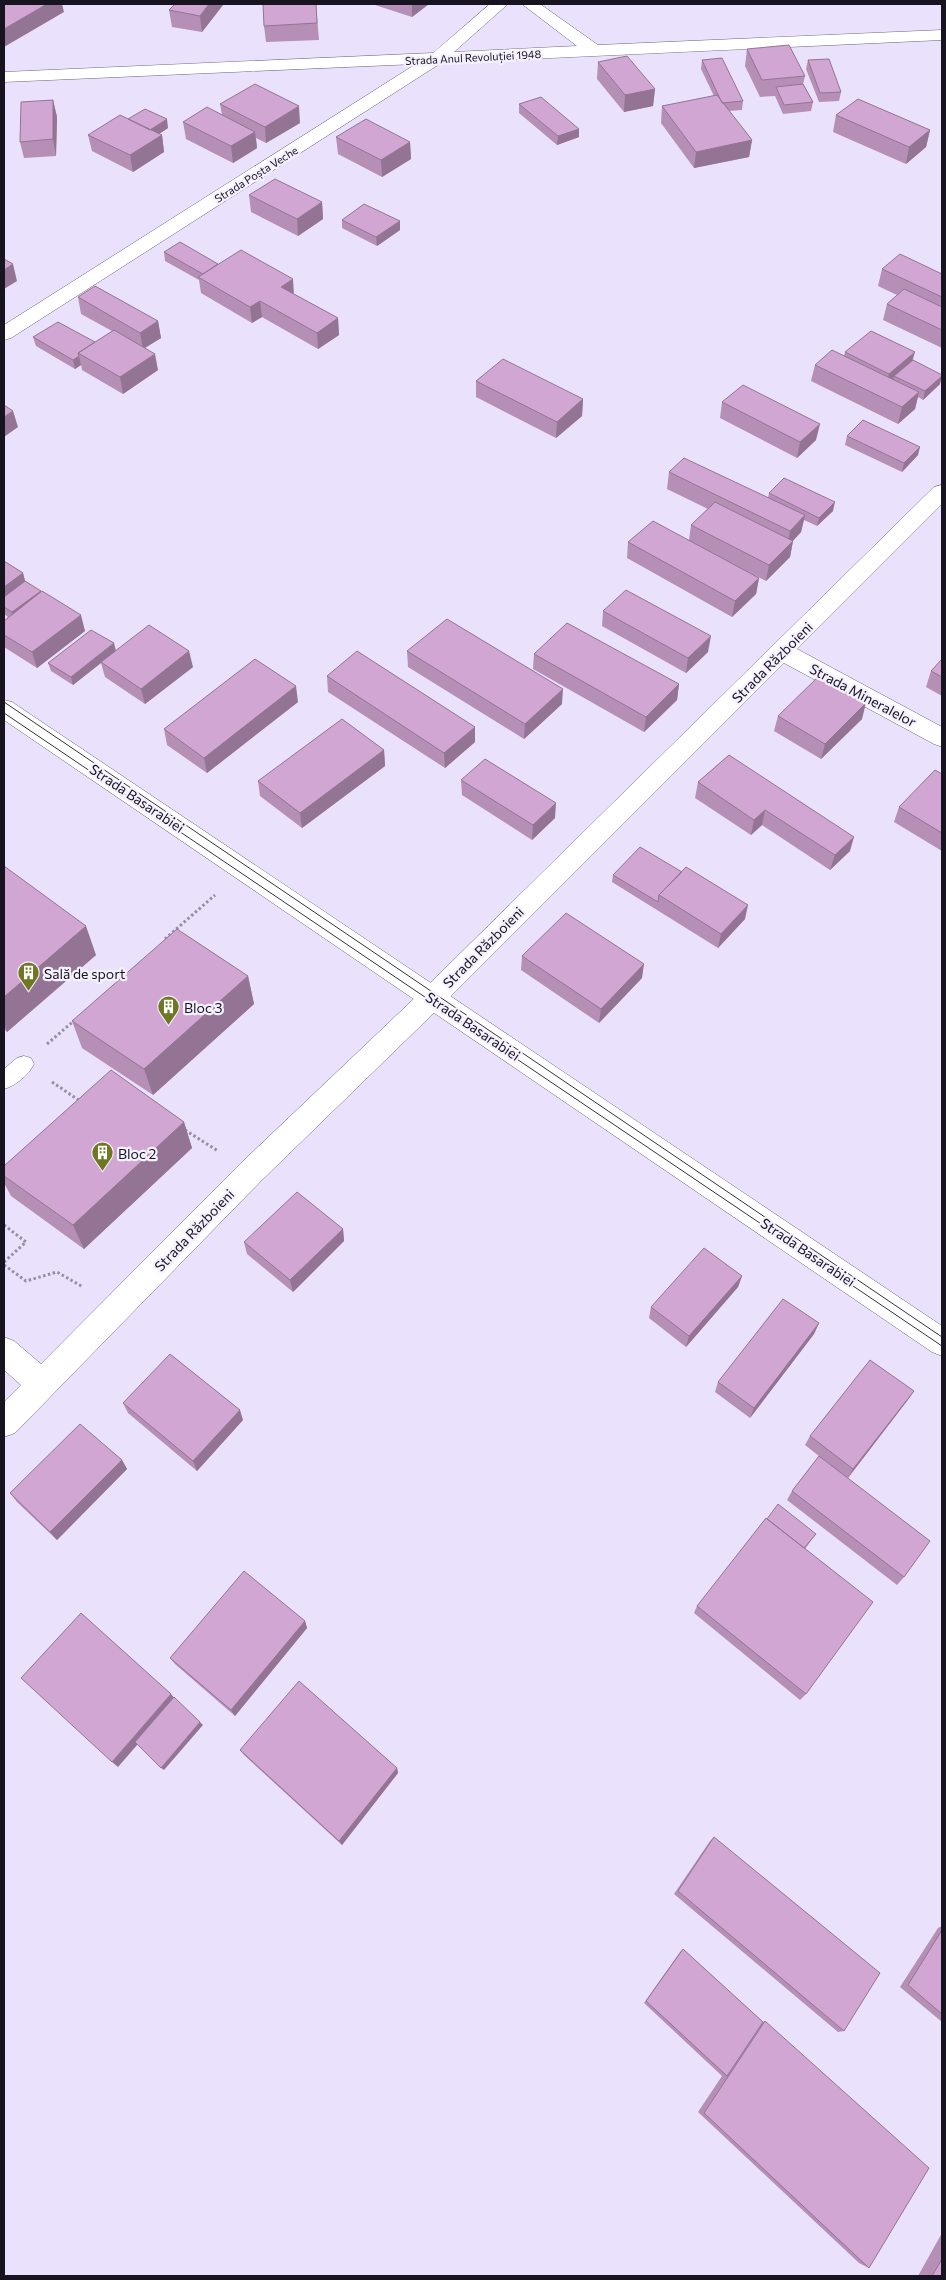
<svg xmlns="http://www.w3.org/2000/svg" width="946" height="2280" viewBox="0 0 946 2280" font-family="Commissioner,sans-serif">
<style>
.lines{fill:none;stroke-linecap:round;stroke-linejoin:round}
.lane-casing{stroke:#6a617d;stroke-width:1}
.street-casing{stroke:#6a617d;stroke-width:1}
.secondary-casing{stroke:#6a617d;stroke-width:1}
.primary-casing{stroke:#6a617d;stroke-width:1}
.path{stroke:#958fa3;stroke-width:3;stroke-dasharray:2.5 2.5;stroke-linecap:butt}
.lane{fill:#fff;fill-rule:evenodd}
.street{fill:#fff;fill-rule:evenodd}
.secondary{fill:#fff;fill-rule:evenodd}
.primary{fill:#fff;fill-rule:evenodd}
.tram{stroke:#36323f;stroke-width:1}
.wall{fill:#b58fb5}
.shaded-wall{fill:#937494}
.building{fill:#d2a6d3;stroke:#937494}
.labels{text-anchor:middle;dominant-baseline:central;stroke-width:4.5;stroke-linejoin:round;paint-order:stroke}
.far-street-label{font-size:11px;fill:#17141f;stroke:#f5f1ff}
.street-label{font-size:14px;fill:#17141f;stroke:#f5f1ff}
.poi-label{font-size:14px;fill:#17141f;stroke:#f5f1ff;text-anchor:start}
</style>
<rect width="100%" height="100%" fill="#eae2fc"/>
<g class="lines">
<defs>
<path id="lane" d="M24 1056 31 1058 34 1064C29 1075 15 1086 4 1089V1069L17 1058Z"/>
<path id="street" d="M942 485V504L797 649 942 727V747L934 744 784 663 438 1009 261 1181 15 1433 4 1437V1402L21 1385 4 1370V1337L14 1341 41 1364 241 1163 420 993 934 487Z"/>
<path id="secondary" d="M490 4H508L454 52 577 46 522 4H540L598 45 942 30V40L441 63 11 338 4 340V325L416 64 4 82V72L433 53Z"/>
<path id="primary" d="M4 700 12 702 942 1326V1356L932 1352 4 720Z"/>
</defs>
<use href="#lane" class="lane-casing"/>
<use href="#street" class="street-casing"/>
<use href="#secondary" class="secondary-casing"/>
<use href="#primary" class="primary-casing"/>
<path class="path" d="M165 939 215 895
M47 1044 75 1020
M52 1082 80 1101
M185 1130 218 1151
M4 1225 26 1242 4 1262
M4 1265 26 1281 57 1272 83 1287"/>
<use href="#lane" class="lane"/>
<use href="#street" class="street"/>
<use href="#secondary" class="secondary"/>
<use href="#primary" class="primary"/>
<path class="tram" d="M4 702 942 1337
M4 713 942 1346"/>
</g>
<path class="wall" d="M175 4H223V5L202 32 172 27 169 10Z
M316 4 319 40 266 42 264 26Z
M372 4H429L412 17Z
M747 49 805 76 803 84 813 102 811 111 783 114 775 96 760 97 745 66Z
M702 60 743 101 742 110 729 111 752 140 749 157 694 168 661 123 662 106 714 96 701 69Z
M808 60 841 92 839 101 819 102 806 69Z
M598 62 655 89 653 106 624 112 597 79Z
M53 100 57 117 56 156 24 158 20 142Z
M220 104 300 123 266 143 256 138 257 148 233 163 186 139 183 122 222 115Z
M519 104 579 137 557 145 519 113Z
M836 115 930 130 926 147 906 164 833 132Z
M128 119 168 128 159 134 162 135 164 152 133 172 92 151 88 135Z
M336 137 410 142 411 159 382 177 338 154Z
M249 195 322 202 323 219 298 236 251 212Z
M342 220 400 221V230L377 246 342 228Z
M164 252 218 264 294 294 338 318 339 335 318 349 262 317 252 323 201 293 199 280 165 261Z
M882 269 942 274V348L883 320 887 304 897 295 878 286Z
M78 297 158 321 161 338 145 348 158 370 123 394 82 370 81 365 75 369 36 346 33 337 95 342 112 331 81 314Z
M845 352 913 360 940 384 923 400 918 397 915 409 898 424 811 381 815 365 844 356Z
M476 381 583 399 582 416 556 438 476 397Z
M722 402 816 440 797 458 720 418Z
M847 436 918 455 902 472 845 445Z
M669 472 768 498 769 493 833 511 817 526 804 520 801 532 793 541 790 557 766 581 745 570 759 578 756 594 732 617 627 558 628 542 689 540 691 525 708 509 667 489Z
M4 561 23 573 25 581 41 592 85 631 37 668 4 647V621L8 617 4 614Z
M603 611 708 652 686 673 602 626Z
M116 651 193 667 145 704 105 677 101 663 73 685 51 671 48 663Z
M407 651 562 704 524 739 408 667Z
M534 654 679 684 677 700 644 732 533 669Z
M942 659V696L926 687 931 671Z
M327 676 475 742 445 768 328 692Z
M298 702 207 773 167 745 164 729Z
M778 716 862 719 821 759 774 731Z
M384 750 385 766 302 828 260 796 258 781Z
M729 755 850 851 830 870 762 825 751 835 695 798 698 782Z
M942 774V851L894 822 899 807Z
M461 780 555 818 532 840 462 795Z
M4 866 96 955 7 1032 4 1029Z
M613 875 745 919 718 948 612 882Z
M522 956 642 978 599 1023 521 970Z
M248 976 254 1004 153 1095 82 1048 72 1021Z
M184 1122 192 1148 84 1249 11 1196 4 1183V1166Z
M343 1229 344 1241 293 1292 247 1254 244 1242Z
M742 1276 738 1287 686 1347 649 1318 651 1307Z
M819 1323 814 1334 750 1418 715 1392 718 1382Z
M914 1391 907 1401 848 1478 904 1577 897 1585 787 1500 792 1491 819 1456 805 1445 810 1436Z
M123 1403 243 1420 197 1471 128 1413Z
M122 1460 127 1469 57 1540 17 1502 10 1493Z
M816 1534 805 1549 806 1694 800 1700 694 1613 697 1606Z
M305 1621 307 1628 235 1716 175 1664 170 1658Z
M240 1750 397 1768 398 1773 342 1845 244 1755Z
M714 1837 844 2031 838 2032 674 1894 710 1841Z
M942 1926V2022L900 1987 938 1928Z
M683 1949 763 2022 765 2021 869 2268 859 2263 698 2112 722 2076 644 2003 680 1952Z
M942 2233V2276H918Z"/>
<path class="shaded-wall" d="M47 4H62L64 12 4 47V29Z
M209 4H223V5L202 32 200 16Z
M412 4H429L412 17Z
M655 89 653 106 624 112 625 95Z
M53 100 57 117 56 156 53 139Z
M299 106 300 123 266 143 265 127Z
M167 119 168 128 145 143 144 134Z
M579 129V137L557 145 558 136Z
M930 130 926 147 906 164 909 147Z
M255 132 257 148 233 163 231 146Z
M162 135 164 152 133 172 130 155Z
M752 140 749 157 694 168 696 152Z
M410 142 411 159 382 177 381 160Z
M322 202 323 219 298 236 297 219Z
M400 221V230L377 246 376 237Z
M13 264 17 281 4 289V270Z
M293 279 294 296 281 287Z
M260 301 262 317 252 323 250 307Z
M338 318 339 335 318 349 317 333Z
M158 321 161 338 143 349 140 333Z
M915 352 910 369 894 376 892 384 885 390 889 374Z
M155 354 158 370 123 394 120 377Z
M79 356 81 365 75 369 73 360Z
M942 376 940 384 923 400 925 391Z
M919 392 915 409 898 424 902 407Z
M583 399 582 416 556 438 557 422Z
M13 411 18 427 4 437V417Z
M820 424 816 440 797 458 800 442Z
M920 447 918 455 902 472 904 463Z
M835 502 833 511 817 526 819 518Z
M805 515 801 532 787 547 790 531Z
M793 541 790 557 766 581 769 565Z
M23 573 27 589 4 607V587Z
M759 578 756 594 732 617 735 601Z
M41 591 43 599 14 621 12 612Z
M81 615 85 631 37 668 32 652Z
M711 636 708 652 686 673 688 658Z
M114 643 116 651 73 685 71 677Z
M189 651 193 667 145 704 141 689Z
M679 684 677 700 644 732 646 717Z
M296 686 298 702 207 773 204 758Z
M563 689 562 704 524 739 525 724Z
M866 703 862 719 821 759 825 744Z
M475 727V742L445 768 444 753Z
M384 750 385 766 302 828 300 813Z
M556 803 555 818 532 840 533 825Z
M765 810 762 825 751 835 754 820Z
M854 837 850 851 830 870 835 855Z
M748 905 745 919 718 948 721 934Z
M86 926 96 955 7 1032 4 1023V997Z
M644 964 642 978 599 1023 601 1009Z
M248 976 254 1004 153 1095 144 1069Z
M184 1122 192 1148 84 1249 73 1225Z
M343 1229 344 1241 293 1292 290 1280Z
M742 1276 738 1287 686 1347 689 1336Z
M819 1323 814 1334 750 1418 754 1408Z
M914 1391 907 1401 847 1479 853 1469Z
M240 1410 243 1420 197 1471 193 1461Z
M122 1460 127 1469 57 1540 50 1532Z
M305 1621 307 1628 235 1716 231 1710Z
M171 1694 176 1700 118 1767 112 1762Z
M200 1722 203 1725 164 1770 161 1768Z
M397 1768 398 1773 342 1845 339 1841Z"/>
<path class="building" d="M4 4H47L4 29Z
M175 4H209L200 16 169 10Z
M263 4H316L317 23 264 26Z
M789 45 805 76 762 80 747 49Z
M627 56 655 89 625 95 598 62Z
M722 58 743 101 722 103 702 60Z
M829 59 841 92 820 93 808 60Z
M255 84 299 106 265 127 220 104Z
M803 84 813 102 784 105 776 87Z
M717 95 752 140 696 152 662 106Z
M541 97 579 129 558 136 519 104Z
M858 99 930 130 909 147 836 115Z
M53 100V139L20 142 21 102Z
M207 107 255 132 231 146 183 122Z
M145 109 167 119 150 130 128 119Z
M120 115 162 135 130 155 88 135Z
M366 119 410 142 381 160 336 137Z
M275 179 322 202 297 219 249 195Z
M364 204 400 221 376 237 342 220Z
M180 242 218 264 203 274 164 252Z
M241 250 293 279 281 287 338 318 317 333 260 301 250 307 198 277Z
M900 254 942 274V297L882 269Z
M4 259 13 264 4 270Z
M95 286 158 321 140 333 78 297Z
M904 289 942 307V330L887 304Z
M58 322 95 342 78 353 79 356 73 360 33 337Z
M114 330 155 354 120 377 78 353Z
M871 331 915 352 889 374 845 352Z
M832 350 919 392 902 407 815 365Z
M503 359 583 399 557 422 476 381Z
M913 360 942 375V376L925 391 894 376Z
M743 385 820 424 800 442 722 402Z
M4 405 13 411 4 417Z
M863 420 920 447 904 463 847 436Z
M684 458 805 515 790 531 669 472Z
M784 478 835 502 819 518 769 493Z
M715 502 793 541 769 565 691 525Z
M653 521 759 578 735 601 628 542Z
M4 561 23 573 4 587Z
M25 581 41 591 12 612 4 607V597Z
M626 590 711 636 688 658 603 611Z
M42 591 81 615 32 652 4 635V621Z
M447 619 563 689 525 724 407 651Z
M567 623 679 684 646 717 534 654Z
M149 625 189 651 141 689 101 662Z
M91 630 114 643 71 677 48 663Z
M357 651 475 727 444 753 327 676Z
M255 659 296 686 204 758 164 729Z
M942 659V677L931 671Z
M819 676 866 703 825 744 778 716Z
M342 719 384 750 300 813 258 781Z
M729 755 854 837 835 855 765 810 754 820 698 782Z
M485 759 556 803 533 825 461 780Z
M935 770 942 774V833L899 807Z
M640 847 682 872 659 895 658 902 613 875Z
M4 866 86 926 4 997Z
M686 867 748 905 721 934 659 895Z
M566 913 644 964 601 1009 522 956Z
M177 929 248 976 144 1069 72 1021Z
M111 1070 184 1122 73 1225 4 1176V1166Z
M297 1192 343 1229 290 1280 244 1242Z
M704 1248 742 1276 689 1336 651 1307Z
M783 1299 819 1323 754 1408 718 1382Z
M170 1354 240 1410 193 1461 123 1403Z
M870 1360 914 1391 853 1469 810 1436Z
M80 1424 122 1460 50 1532 10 1493Z
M819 1456 930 1541 904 1577 792 1491Z
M778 1504 816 1534 804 1548 767 1519Z
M766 1518 873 1602 806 1694 697 1606Z
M244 1571 305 1621 231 1710 170 1658Z
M81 1613 171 1694 112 1762 21 1678Z
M299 1681 397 1768 339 1841 240 1750Z
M174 1697 200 1722 161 1768 135 1742Z
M714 1837 880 1973 844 2031 678 1891Z
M942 1930V2014L908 1985Z
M683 1949 763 2022 727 2076 646 2001Z
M765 2021 929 2168 869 2268 704 2113Z
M942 2259V2276H932Z"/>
<defs>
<symbol id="building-pin" viewBox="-11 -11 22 30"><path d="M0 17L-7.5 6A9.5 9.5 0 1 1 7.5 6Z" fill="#6e7721" stroke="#f5f1ff"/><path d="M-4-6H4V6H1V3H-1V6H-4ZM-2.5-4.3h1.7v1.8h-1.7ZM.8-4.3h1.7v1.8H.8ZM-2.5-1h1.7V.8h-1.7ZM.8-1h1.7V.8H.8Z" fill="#fff"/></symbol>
</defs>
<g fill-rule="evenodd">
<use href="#building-pin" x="16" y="960" width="25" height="34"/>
<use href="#building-pin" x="156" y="994" width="25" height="34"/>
<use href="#building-pin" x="90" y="1140" width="25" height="34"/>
</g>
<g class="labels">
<g class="far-street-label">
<text transform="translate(473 57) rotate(-3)">Strada Anul Revoluției 1948</text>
<text transform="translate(256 174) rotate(-32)">Strada Poșta Veche</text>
</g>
<g class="street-label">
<text transform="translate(772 662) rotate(-45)">Strada Războieni</text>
<text transform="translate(863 695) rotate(28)">Strada Mineralelor</text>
<text transform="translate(137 798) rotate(34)">Strada Basarabiei</text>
<text transform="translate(483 947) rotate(-45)">Strada Războieni</text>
<text transform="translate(473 1026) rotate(34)">Strada Basarabiei</text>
<text transform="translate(194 1230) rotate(-46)">Strada Războieni</text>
<text transform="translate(808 1252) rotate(34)">Strada Basarabiei</text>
</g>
<g class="poi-label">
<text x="44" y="973">Sală de sport</text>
<text x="184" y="1007">Bloc 3</text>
<text x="118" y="1153">Bloc 2</text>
</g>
</g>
<rect width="946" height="2280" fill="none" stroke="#17141f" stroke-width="10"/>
</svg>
